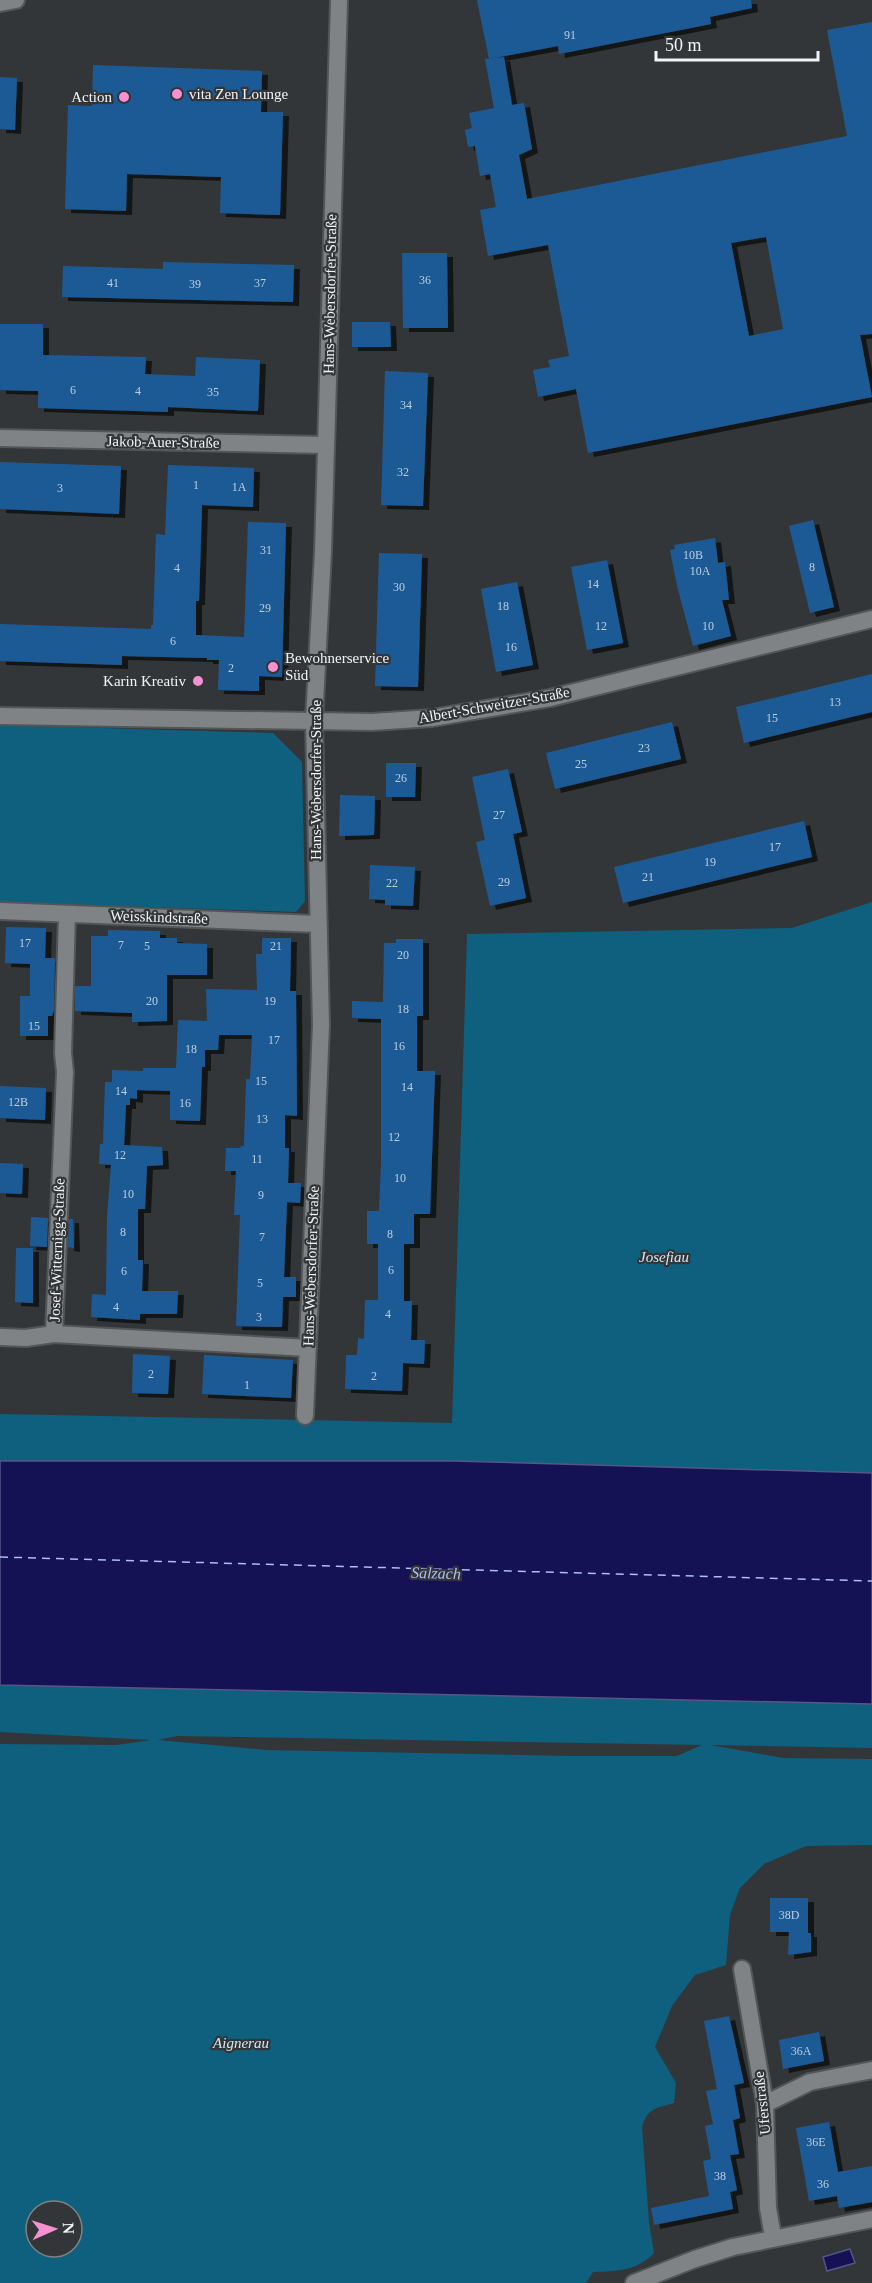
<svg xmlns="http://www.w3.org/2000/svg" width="872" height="2283" viewBox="0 0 872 2283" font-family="Georgia,serif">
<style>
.green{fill:#0e607e;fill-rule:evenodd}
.water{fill:#141255;stroke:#565685;stroke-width:1.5}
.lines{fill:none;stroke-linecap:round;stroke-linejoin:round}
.ferry{stroke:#afbcf9;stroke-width:1.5;stroke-dasharray:8 6;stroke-linecap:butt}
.building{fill:#1d5a96;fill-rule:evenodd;filter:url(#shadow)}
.street-casing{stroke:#535556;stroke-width:20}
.street{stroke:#808385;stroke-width:16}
.poi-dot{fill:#f690d0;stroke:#333638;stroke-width:2}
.labels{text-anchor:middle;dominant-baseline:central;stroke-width:4.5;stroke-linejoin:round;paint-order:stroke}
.number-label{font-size:12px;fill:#bccddc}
.poi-label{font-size:15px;fill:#f1f3f4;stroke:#333638;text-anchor:start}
.street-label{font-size:15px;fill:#f1f3f4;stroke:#333638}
.park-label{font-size:15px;font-style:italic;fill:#d1e8f4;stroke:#333638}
.water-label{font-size:16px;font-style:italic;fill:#afbcf9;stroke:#333638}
</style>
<defs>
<filter id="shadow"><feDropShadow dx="6" dy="4" stdDeviation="0" flood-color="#0009"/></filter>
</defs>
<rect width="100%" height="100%" fill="#333638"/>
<path class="green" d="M0 725 273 733 302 762 305 901 296 912 0 902Z
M872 902V1473L454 1461H0V1414L452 1423 467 934 792 928Z
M0 1685 872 1704V1748L710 1745 783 1758 872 1759V1845L806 1846 764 1864 740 1888 730 1915 726 1965 695 1975 672 2006 655 2047 676 2083 674 2103C657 2108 647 2108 642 2127L649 2222 654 2253C637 2271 617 2271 593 2272L586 2283H0V1744L117 1745 151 1740 0 1732ZM177 1736 702 1745 677 1756H572L267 1750 158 1740ZM36 2211H72V2247H36Z"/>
<path class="water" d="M0 1461H454L872 1473V1704L0 1685Z
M850 2249 855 2263 827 2271 823 2257Z"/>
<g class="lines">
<path class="ferry" d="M0 1557 872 1581"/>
</g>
<path class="building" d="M477 0H751L752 8 710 17 711 24 559 54 558 46 489 59Z
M872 22V334L860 335 872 397 588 453 576 389 538 397 533 370 550 367 548 360 569 356 548 245 488 256 480 210 496 207 490 174 480 176 475 146 468 147 465 130 472 128 469 113 494 108 485 59 504 57 512 105 524 103 532 149 519 155 527 199 847 136 827 30ZM766 237 783 329 749 336 731 243Z
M93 65 262 71 261 112H283L280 215 220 213 221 177 127 174 126 211 65 209 68 105 92 106Z
M0 77 17 78 15 130 0 129Z
M402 253H447L448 328H403Z
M163 262 294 265 293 302 62 297 63 266 163 269Z
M352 322H390L391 347H352Z
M0 324H43V355L146 357 145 374 195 376 196 357 260 360 258 411 168 407V412L38 408V391L0 390Z
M385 371 428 373 423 506 381 505Z
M0 462 121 466 119 514 0 509Z
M168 465 254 468 253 507 202 505 199 601H196V635L244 637 248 522 286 523 282 677 259 676V691L218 690 219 660H207V658L122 656V665L0 661V624L151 629V625H153L156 534 165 535Z
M813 520 834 607 810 613 789 526Z
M715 538 718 563 725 562 729 600H722L731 636 693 646 677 586 670 550 675 549 674 545Z
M379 553 422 554 418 687 375 686Z
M607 560 623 643 587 650 571 567Z
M517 582 533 665 496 672 481 589Z
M872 674V712L744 743 736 707Z
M672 722 681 759 555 789 546 753Z
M386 763H416L415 797H386Z
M508 769 522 832 513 834 526 898 490 906 476 842 485 840 472 777Z
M340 795 375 796 374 835 339 836Z
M804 821 812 857 623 903 614 867Z
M370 865 415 867 413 906 385 905V900L369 899Z
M6 927 46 928 45 958H55L54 1010 52 1016H48V1036H20V996H30V964L5 963Z
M108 930 160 931V938H177V943L207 944V975H167V1021L132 1022V1013L75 1011V986H91V936H108Z
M262 938H291L290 991H296L297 1116 285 1115V1148H289L288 1183H301L300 1203 287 1202 284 1277H296V1297H283L282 1327 236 1326 240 1215H234L236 1171H225L226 1148H241L240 1146H244L246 1079H250L252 1035H219L218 1050H205V1067H202L200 1121 170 1120V1091L137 1090V1099L130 1098V1105H126L124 1145 162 1147 163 1165 147 1166 145 1209H138V1260H143L142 1291H178L177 1314H140V1320L91 1317 92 1294 106 1295 107 1217 111 1165 99 1164 100 1144H103L105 1082H112V1070L143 1071V1068H176L178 1020 207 1021 206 989 257 990 256 954H262Z
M396 939H423V1016H417V1071H435L430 1214H414V1244H404V1301H412L411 1340H425L424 1364 403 1363 402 1391 345 1389 346 1355H357L358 1338 364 1339 365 1300H378V1244H367V1211H379L381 1163V1019L352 1018V1001L383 1002 384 943H396Z
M0 1086 46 1088 45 1120 0 1118Z
M0 1163 23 1164 22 1194 0 1193Z
M31 1217 48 1218 47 1247 30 1246Z
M69 1219H73L74 1248 68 1247Z
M16 1248H33V1303L15 1302Z
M133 1354 170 1356 168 1394 132 1393Z
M204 1355 293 1360 291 1398 202 1394Z
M770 1898H808V1933H811V1952L788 1955 789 1932H770Z
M729 2016 744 2083 734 2085 740 2118 733 2120 739 2154 730 2155 737 2190 730 2192 733 2209 654 2225 651 2208 709 2196 703 2161 711 2159 705 2126 713 2124 706 2091 717 2089 704 2021Z
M819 2032 824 2061 783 2069 779 2040Z
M829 2122 838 2172 872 2166V2202L839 2208 837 2196 809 2201 796 2128Z"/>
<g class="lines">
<defs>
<path id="street" d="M0 3 16 0
M0 438 326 445
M0 716 372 722 432 718 550 698 872 619
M0 911 318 924
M54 1334 65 1072 63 1053 67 914
M0 1337 26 1338 54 1334 308 1348
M305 1416 321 1025 314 721 323 552 339 0
M742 1969 765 2104 768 2208 773 2237
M765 2104 810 2082 872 2070
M634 2283 695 2259 733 2247 872 2219"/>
</defs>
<use href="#street" class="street-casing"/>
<use href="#street" class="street"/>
</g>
<g class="poi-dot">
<circle cx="177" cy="94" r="6"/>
<circle cx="124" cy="97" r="6"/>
<circle cx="273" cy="667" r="6"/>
<circle cx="198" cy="681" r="6"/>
</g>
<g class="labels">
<g class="number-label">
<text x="570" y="35">91</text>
<text x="425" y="280">36</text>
<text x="113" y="283">41</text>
<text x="260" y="283">37</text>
<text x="195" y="284">39</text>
<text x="73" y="390">6</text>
<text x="138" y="391">4</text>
<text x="213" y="392">35</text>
<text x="406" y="405">34</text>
<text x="403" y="472">32</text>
<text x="196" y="485">1</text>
<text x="239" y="487">1A</text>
<text x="60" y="488">3</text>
<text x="266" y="550">31</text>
<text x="693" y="555">10B</text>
<text x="812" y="567">8</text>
<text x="177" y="568">4</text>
<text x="700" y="571">10A</text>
<text x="593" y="584">14</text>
<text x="399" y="587">30</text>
<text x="503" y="606">18</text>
<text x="265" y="608">29</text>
<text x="601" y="626">12</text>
<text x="708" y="626">10</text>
<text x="173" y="641">6</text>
<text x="511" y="647">16</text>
<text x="231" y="668">2</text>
<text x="835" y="702">13</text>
<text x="772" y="718">15</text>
<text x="644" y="748">23</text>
<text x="581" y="764">25</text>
<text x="401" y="778">26</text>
<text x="499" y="815">27</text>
<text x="775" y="847">17</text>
<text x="710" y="862">19</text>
<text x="648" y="877">21</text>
<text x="504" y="882">29</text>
<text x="392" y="883">22</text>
<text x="25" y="943">17</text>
<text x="121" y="945">7</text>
<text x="147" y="946">5</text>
<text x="276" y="946">21</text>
<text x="403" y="955">20</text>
<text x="152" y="1001">20</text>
<text x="270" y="1001">19</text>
<text x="403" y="1009">18</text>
<text x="34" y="1026">15</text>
<text x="274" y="1040">17</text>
<text x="399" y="1046">16</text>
<text x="191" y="1049">18</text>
<text x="261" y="1081">15</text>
<text x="407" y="1087">14</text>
<text x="121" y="1091">14</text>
<text x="18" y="1102">12B</text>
<text x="185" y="1103">16</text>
<text x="262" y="1119">13</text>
<text x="394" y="1137">12</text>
<text x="120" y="1155">12</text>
<text x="257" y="1159">11</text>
<text x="400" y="1178">10</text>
<text x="128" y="1194">10</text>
<text x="261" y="1195">9</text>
<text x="123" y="1232">8</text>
<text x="390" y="1234">8</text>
<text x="262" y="1237">7</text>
<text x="391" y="1270">6</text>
<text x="124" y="1271">6</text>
<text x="260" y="1283">5</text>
<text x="116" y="1307">4</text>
<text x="388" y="1314">4</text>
<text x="259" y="1317">3</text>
<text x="151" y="1374">2</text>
<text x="374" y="1376">2</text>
<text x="247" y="1385">1</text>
<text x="789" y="1915">38D</text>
<text x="801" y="2051">36A</text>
<text x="816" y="2142">36E</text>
<text x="720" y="2176">38</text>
<text x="823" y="2184">36</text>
</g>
<g class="poi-label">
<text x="189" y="94">vita Zen Lounge</text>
<text x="112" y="97" text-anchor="end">Action</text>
<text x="285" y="658">Bewohnerservice<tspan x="285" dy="17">Süd</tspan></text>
<text x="186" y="681" text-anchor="end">Karin Kreativ</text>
</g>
<g class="street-label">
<text transform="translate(330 294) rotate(-89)">Hans-Webersdorfer-Straße</text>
<text transform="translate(163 442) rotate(1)">Jakob-Auer-Straße</text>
<text transform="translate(494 705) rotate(-10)">Albert-Schweitzer-Straße</text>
<text transform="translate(316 780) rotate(-90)">Hans-Webersdorfer-Straße</text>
<text transform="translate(159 917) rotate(2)">Weisskindstraße</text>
<text transform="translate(57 1250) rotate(-88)">Josef-Witternigg-Straße</text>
<text transform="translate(311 1266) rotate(-88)">Hans-Webersdorfer-Straße</text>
<text transform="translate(762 2103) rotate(-96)">Uferstraße</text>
</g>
<g class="park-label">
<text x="664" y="1257">Josefiau</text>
<text x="241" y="2043">Aignerau</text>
</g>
<g class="water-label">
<text transform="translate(436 1573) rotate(2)">Salzach</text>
</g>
</g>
<g transform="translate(54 2229) rotate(87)"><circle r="28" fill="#333638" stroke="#7f8283" stroke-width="1.5"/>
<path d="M0-4.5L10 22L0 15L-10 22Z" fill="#f690d0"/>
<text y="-9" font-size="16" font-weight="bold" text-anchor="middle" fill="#f1f3f4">N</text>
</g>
<path d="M656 51v9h162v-9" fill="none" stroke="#f1f3f4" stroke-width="3"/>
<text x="665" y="51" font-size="18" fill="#f1f3f4" stroke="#333638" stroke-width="4.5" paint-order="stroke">50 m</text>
</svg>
